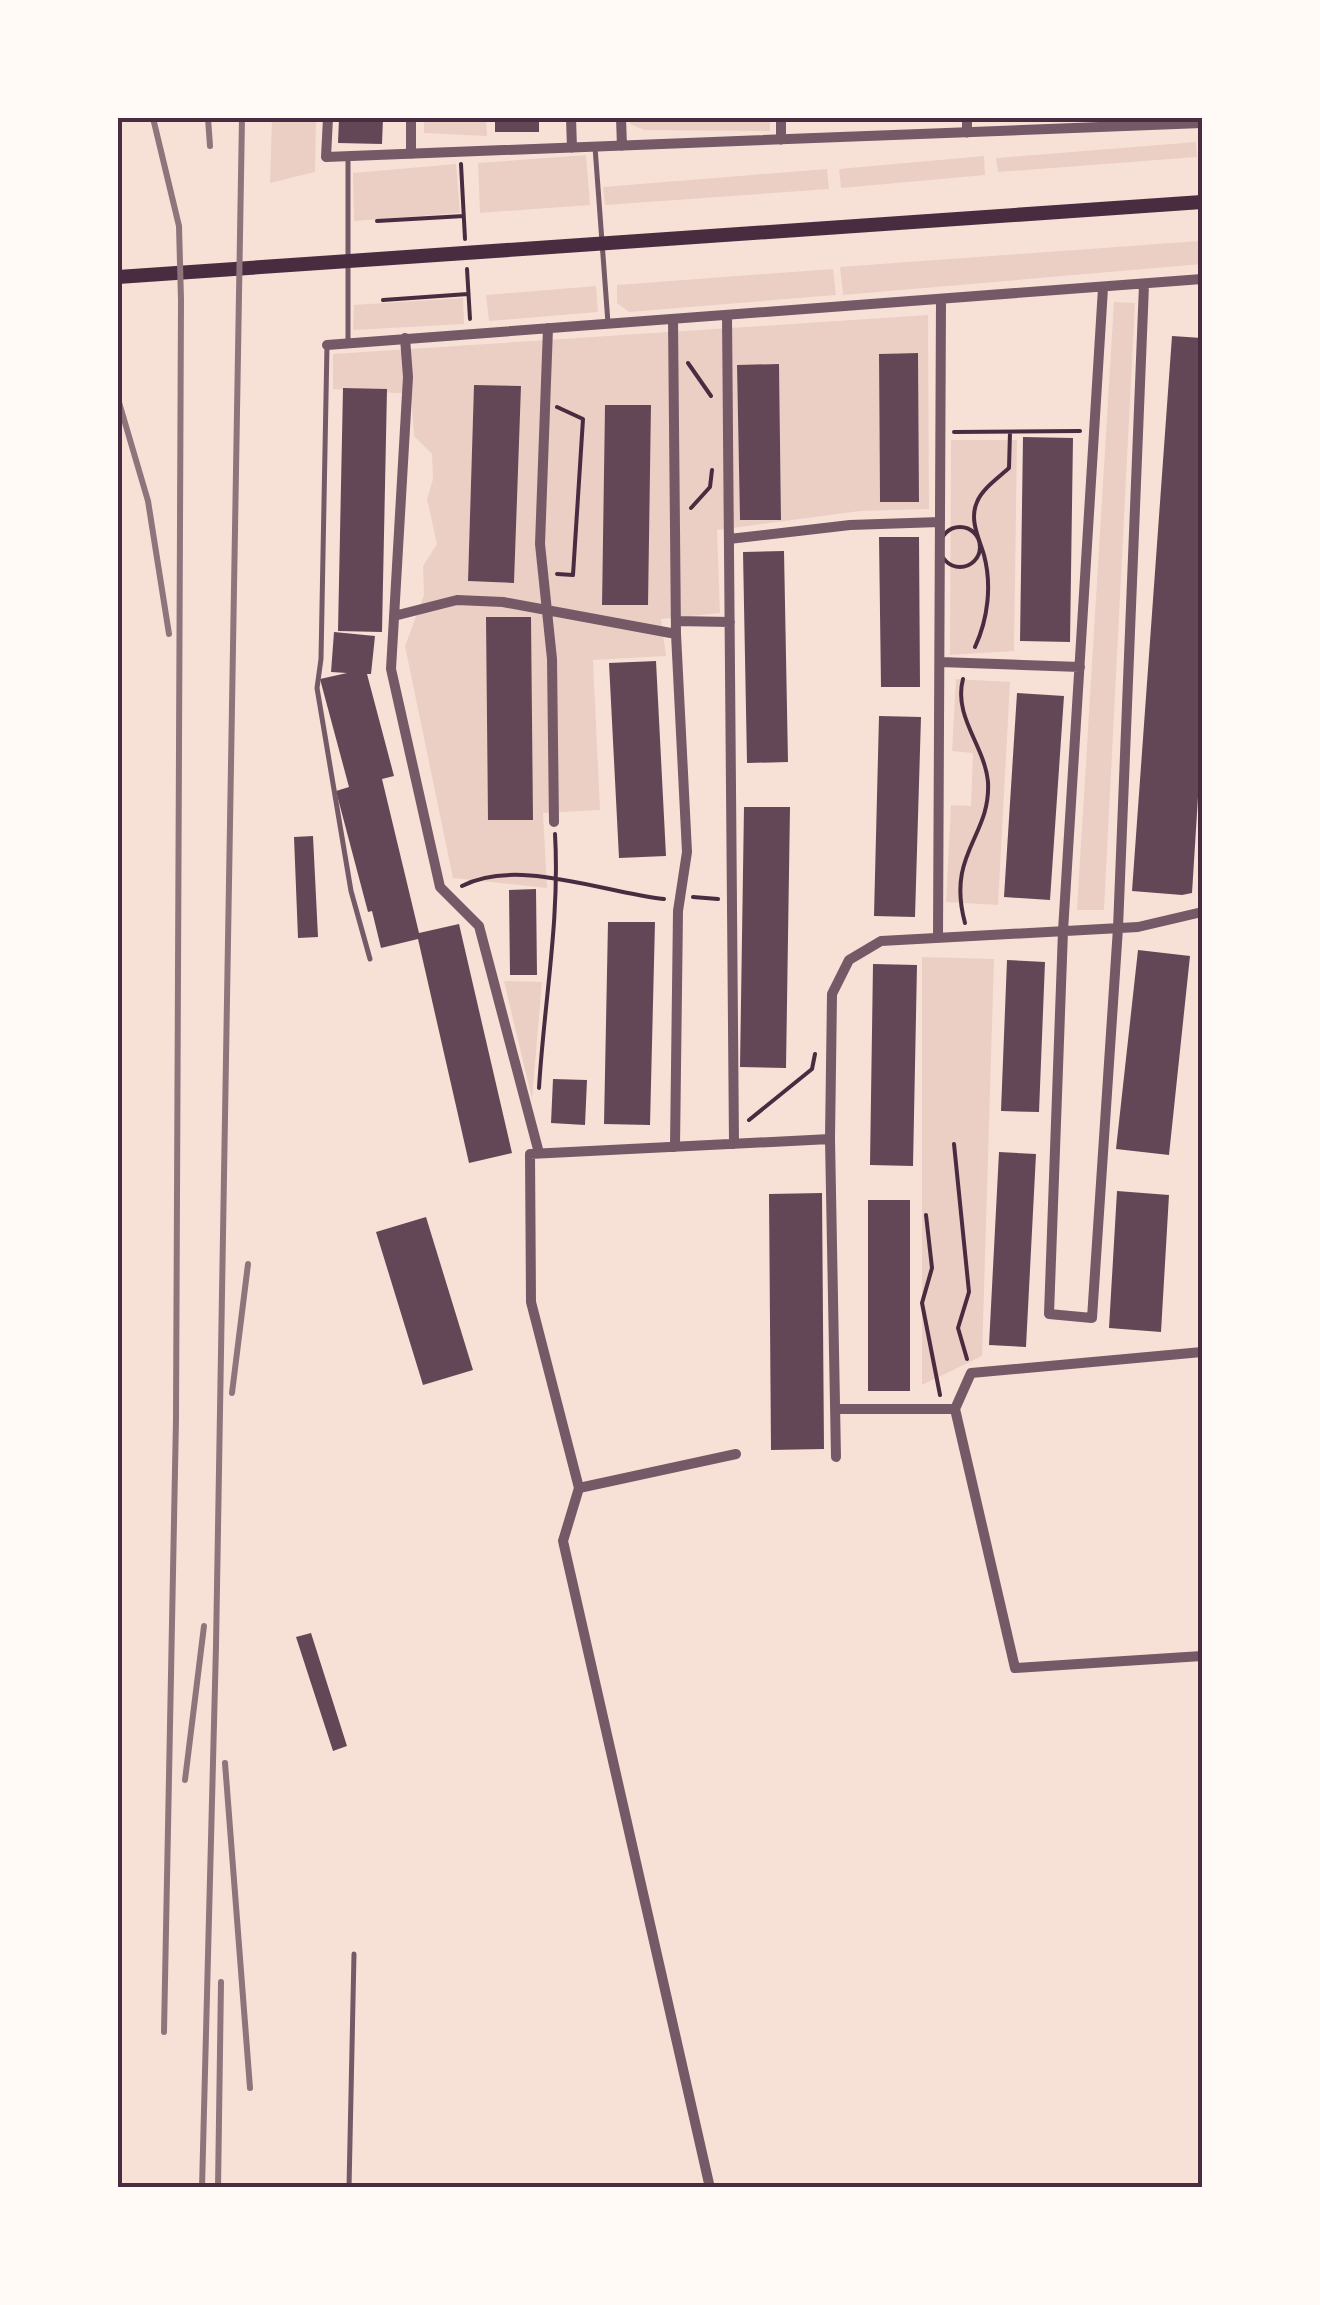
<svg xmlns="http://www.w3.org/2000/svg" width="1320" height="2305" viewBox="0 0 1320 2305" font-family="Signika,sans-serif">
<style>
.green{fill:#ebcfc5;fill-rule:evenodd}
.building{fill:#644757}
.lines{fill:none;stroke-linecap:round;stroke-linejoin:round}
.path{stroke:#4a2c40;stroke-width:4}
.service{stroke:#755966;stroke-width:5}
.minor{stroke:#755966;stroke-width:10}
.secondary{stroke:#4a2c40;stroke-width:14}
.rail{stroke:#8f747c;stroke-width:6}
.neatline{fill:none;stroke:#4a2c40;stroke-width:4}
</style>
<rect width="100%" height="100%" fill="#f7e1d7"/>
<path class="green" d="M272 118H316L315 172 270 183Z
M424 118H486L487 136 424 133Z
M629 118H770V131L644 130 630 124Z
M1196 142 1197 157 998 172 996 158Z
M586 155 590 205 480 213 478 163Z
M984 156 985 175 841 188 839 169Z
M456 164 460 213 354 221 353 173Z
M827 169 829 189 605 205 603 187Z
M1199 241 1202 264 843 295 840 267Z
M833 269 836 295 629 312 617 303V285Z
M596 286 598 312 489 321 486 295Z
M463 298 464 324 353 330 354 305Z
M1114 302 1135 303 1104 910H1077Z
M928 315 929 509 860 511 717 530 720 613 661 619 666 656 593 660 600 810 543 813 547 888 453 878 405 646 424 595 423 566 437 544 427 499 433 479 432 454 414 436 411 394 333 389V354ZM917 353 880 502 879 354ZM737 365H779L781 520H740ZM474 386 520 387 514 583 468 581ZM605 405 651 406 647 605 602 604ZM487 617H531L532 820 488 819Z
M951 440H1017L1014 651 950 655Z
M956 679 1010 682 998 905 946 902 951 805 971 806 973 753 952 751Z
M922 957 994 959 982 1356 922 1385Z
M504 981 542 982 532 1099Z"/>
<path class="building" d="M339 118H383L382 144 338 143Z
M495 118H539V132H495Z
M1172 336 1202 338V733L1192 893 1182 895 1132 891Z
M918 353 919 502H880L879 354Z
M779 364 781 520H740L737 365Z
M474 385 521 386 514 583 468 581Z
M343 388 387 389 382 632 338 631Z
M605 405H651L648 605H602Z
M1023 437 1073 438 1070 642 1020 641Z
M879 537H919L920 687H881Z
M784 551 788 762 747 763 743 552Z
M486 617H531L533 820H488Z
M334 632 375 636 371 674H367L394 776 382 779 419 933 459 924 512 1153 469 1163 418 939 381 948 372 911 368 912 336 791 349 787 320 679 347 673 331 672Z
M656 661 666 856 619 858 609 663Z
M1017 693 1064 696 1050 900 1004 897Z
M879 716 921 717 915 917 874 916Z
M744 807H790L786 1068 740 1067Z
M313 836 318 937 298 938 294 837Z
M536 889 537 975H510L509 890Z
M608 922H655L650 1125 604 1124Z
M1138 950 1190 956 1169 1155 1116 1149Z
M1007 960 1045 962 1039 1112 1001 1111Z
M873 964 917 965 913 1166 870 1165Z
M553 1079 587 1080 585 1125 551 1123Z
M999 1152 1036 1154 1026 1347 989 1345Z
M1117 1191 1169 1195 1161 1332 1109 1328Z
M822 1193 824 1449 771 1450 769 1194Z
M868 1200H910V1391H868Z
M426 1217 473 1370 423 1385 376 1232Z
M311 1633 347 1746 333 1751 296 1637Z"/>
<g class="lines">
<path class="path" d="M461 164 465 239
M377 221 464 216
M467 269 470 319
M383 300 468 294
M688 363 711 396
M954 432 1080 431
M691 508 710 487 712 470
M940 547a20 20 0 1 1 40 0a20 20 0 1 1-40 0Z
M557 574 573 575 583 419 557 407
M975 647C988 619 992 585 984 555 979 538 969 520 977 502 982 489 999 477 1009 468L1010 432
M963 679C953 717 985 746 988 782 991 837 946 853 965 923
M462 886C517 857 605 893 664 899
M693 897 718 899
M539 1088C544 1003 560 920 555 834
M749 1120 812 1069 815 1054
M954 1144 969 1292 958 1328 967 1359
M926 1215 932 1268 922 1303 940 1395"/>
<path class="service" d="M595 147 608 323
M348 159V343
M327 345 321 659 317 688 351 891 370 959
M349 2188 354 1954"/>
<path class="minor" d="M328 118 326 157 1202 123
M411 118V154
M571 118 572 148
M621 118 622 146
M967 118V133
M781 140V118
M1103 288 1063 931 1049 1314 1092 1318 1118 928 1144 285
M727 315 734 1144
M673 319 676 634 687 852 678 911 675 1147
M548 328 540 544 552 659 554 822
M405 338 408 377 391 669 440 887 479 926 539 1153
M327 345 1202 279
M729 539 850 525 940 522
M394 616 457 600 503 602 676 634
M676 621 730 622
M940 662 1080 667
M938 938 941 300
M830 1139 836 1457
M1202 1352 971 1373 955 1409 1015 1668 1202 1656
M835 1409H955
M736 1454 579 1488 531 1302 530 1154 830 1139 832 994 849 960 881 941 1138 927 1202 912
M579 1488 563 1541 710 2188"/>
<path class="secondary" d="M118 277 1202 202"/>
<path class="rail" d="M153 118 179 226 181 300 176 1419 164 2032
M208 118 210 146
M118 399 148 501 169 634
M232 1393 248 1264
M225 1763 250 2088
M185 1780 204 1626
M202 2188 216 1646 242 118
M218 2188 221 1982"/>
</g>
<rect width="1320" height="2305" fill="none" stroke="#fffaf5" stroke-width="240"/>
<rect x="120" y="120" width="1080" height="2065" class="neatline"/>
</svg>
